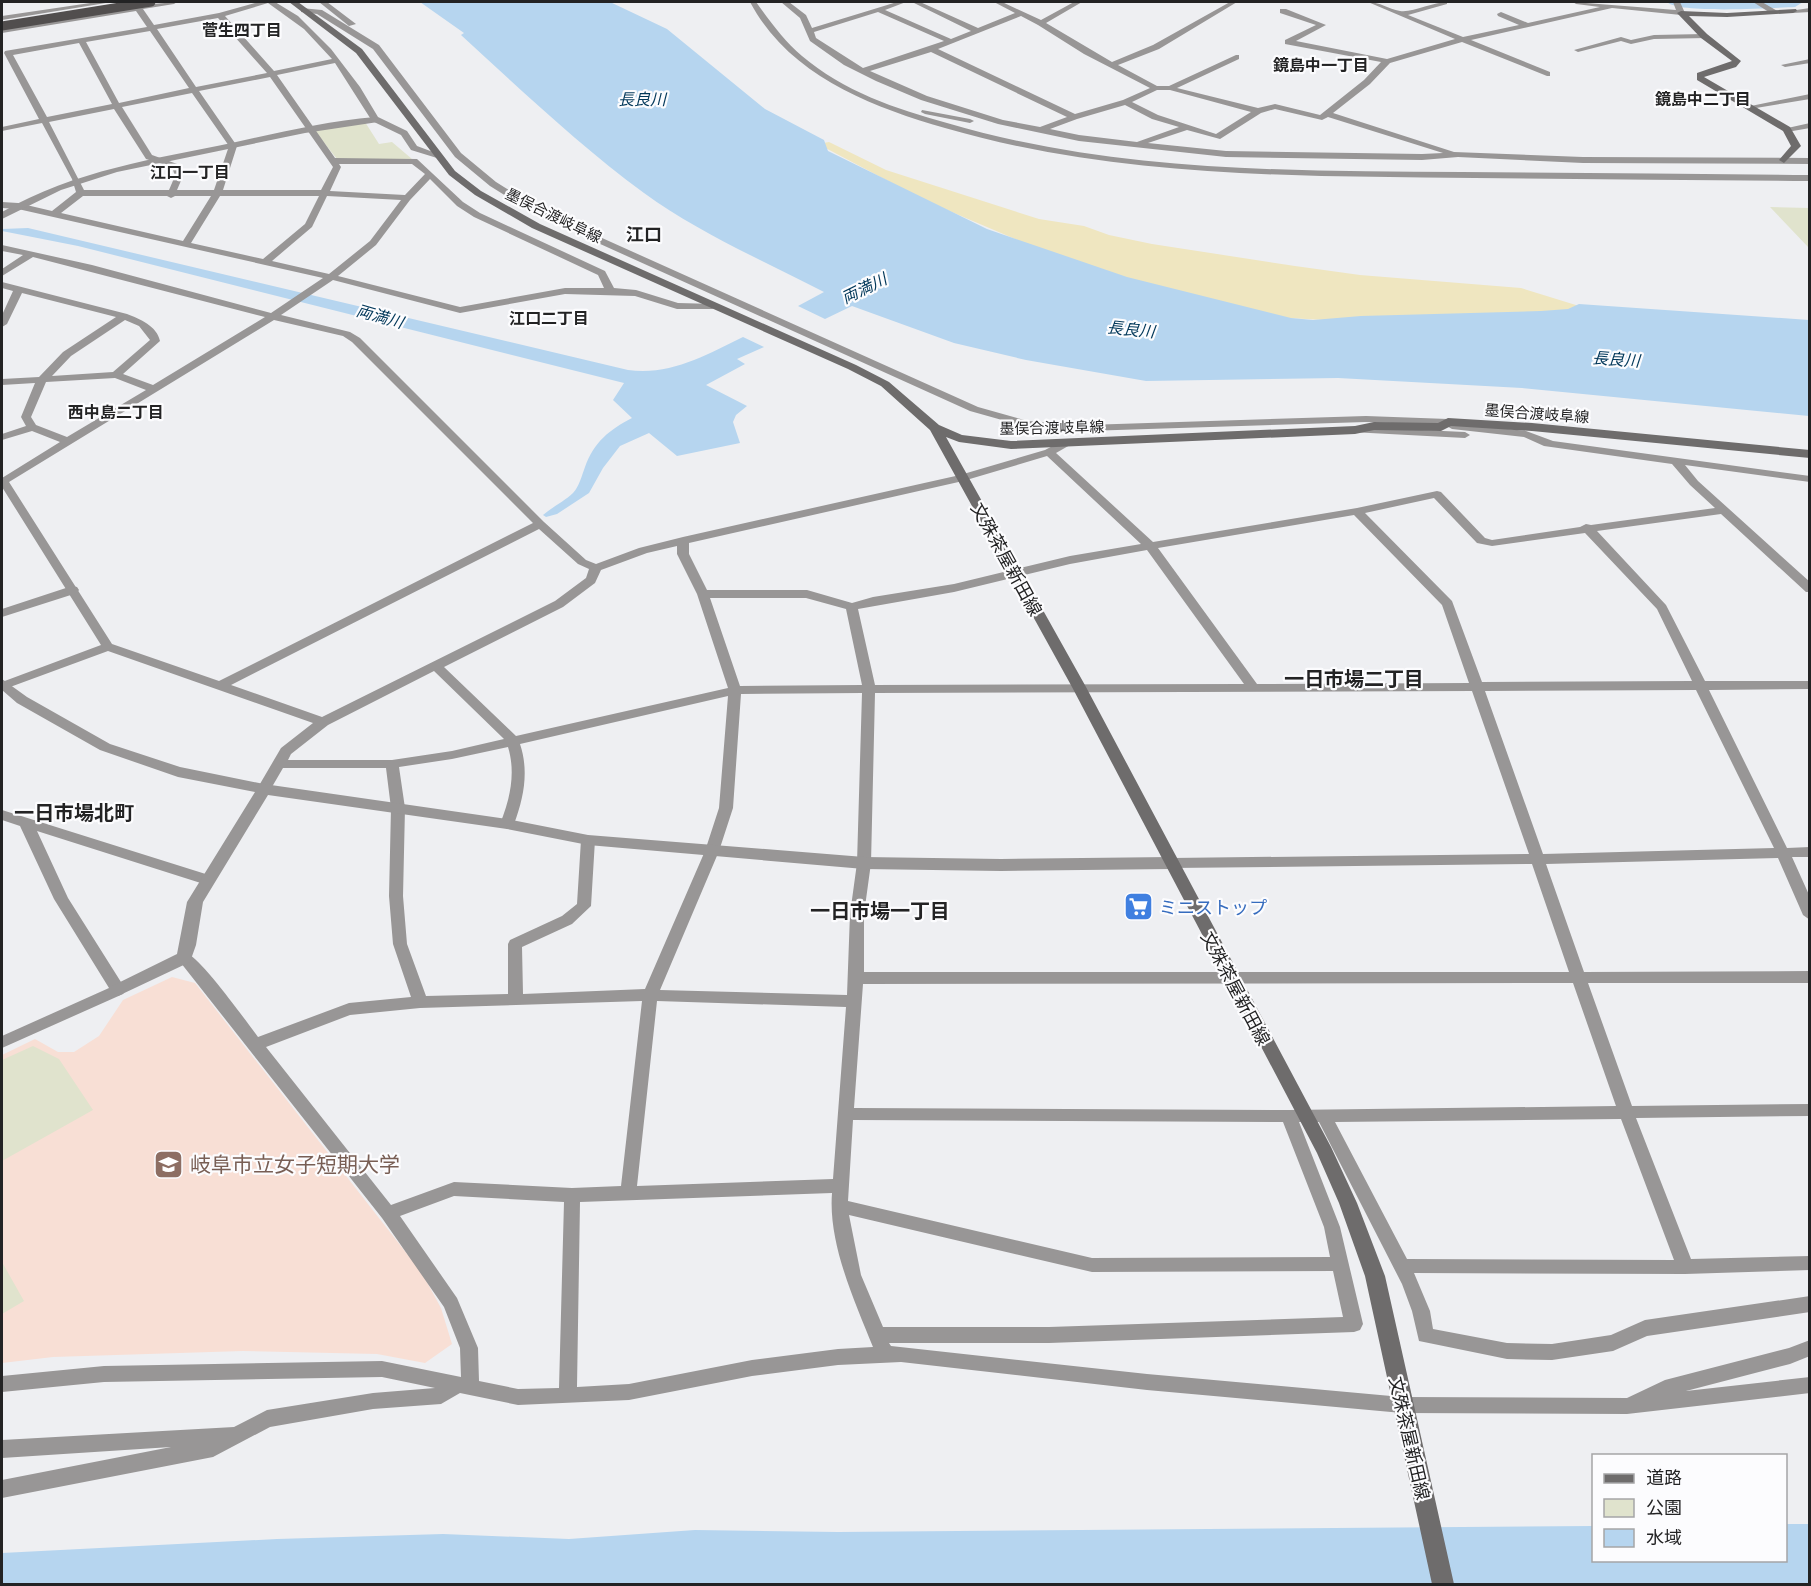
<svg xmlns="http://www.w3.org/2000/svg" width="1811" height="1586" viewBox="0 0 1811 1586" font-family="'Open Sans','Noto Sans JP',sans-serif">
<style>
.education{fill:#f8dfd5}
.green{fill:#e0e3cd}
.sand{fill:#efe6c0}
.water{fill:#b6d5ef}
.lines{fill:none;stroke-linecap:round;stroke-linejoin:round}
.river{fill:#b6d5ef;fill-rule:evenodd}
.minor{fill:#989696;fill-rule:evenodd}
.tertiary{fill:#989696;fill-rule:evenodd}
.secondary{fill:#6e6c6c;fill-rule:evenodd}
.primary-bridge{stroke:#514e4e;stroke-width:9}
.labels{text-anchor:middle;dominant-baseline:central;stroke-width:4.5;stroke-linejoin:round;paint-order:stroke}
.far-street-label{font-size:15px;fill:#232324;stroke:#fcfcfe}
.far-neighbourhood-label{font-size:16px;font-weight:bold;fill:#232324;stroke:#fcfcfe}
.far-water-label{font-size:16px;font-style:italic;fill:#003759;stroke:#fcfcfe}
.far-quarter-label{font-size:18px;font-weight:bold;fill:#232324;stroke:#fcfcfe}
.street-label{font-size:18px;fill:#232324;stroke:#fcfcfe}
.shop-label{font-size:18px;fill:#366cbe;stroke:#fcfcfe;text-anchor:start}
.neighbourhood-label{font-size:20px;font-weight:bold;fill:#232324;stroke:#fcfcfe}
.near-education-label{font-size:21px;fill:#785e54;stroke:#fcfcfe;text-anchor:start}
</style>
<rect width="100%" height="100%" fill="#eeeff2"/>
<path class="education" d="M172 977 195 983 422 1273 441 1308 452 1344 425 1363 377 1354 243 1351 53 1357 2 1363V1055L35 1039 58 1052H74L99 1036 123 1000Z"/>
<path class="green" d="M365 122 379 144 392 142 412 159H337L314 130Z
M1770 207 1809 208V248Z
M33 1046 59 1059 93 1110 2 1161V1060Z
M2 1262 24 1301 2 1314Z"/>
<path class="sand" d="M829 142 886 170 1039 219 1084 226 1109 235 1152 244 1295 266 1360 275 1521 288 1579 306 1565 312 1325 320 1288 318 1162 289 1050 254 926 201 818 144Z"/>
<path class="water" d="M420 2H610L667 29 765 109 824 140 828 151 987 229 1127 277 1291 318 1313 320 1361 316 1541 311 1568 309 1579 304 1809 320V416L1522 388 1338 378 1146 381 1026 360 954 343 852 306 825 319 798 306 824 292C764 261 699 233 644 193 579 145 520 89 461 35L464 33Z
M28 228 628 370C670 376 706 355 743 337L764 347 737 359 745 364 706 385 747 406 736 415 733 422 740 443 677 456 649 433 620 446 603 468 589 493 557 514 546 517 543 515C552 507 565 501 573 493 579 487 582 475 585 467 594 442 609 430 632 418L613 400 624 383 78 246 2 231V229Z
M1786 1524H1810L1809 1584H2V1553L277 1539 443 1534 569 1539 695 1530 838 1532 1593 1526 1594 1560H1786Z"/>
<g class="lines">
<path class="river" d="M1667 2H1803L1795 7C1774 8 1678 14 1667 2Z"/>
<path class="minor" d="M97 2H112L2 20V16Z
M131 2H137L140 5 177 2 174 4 143 9 154 25 219 13 259 2H275L298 16 331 49 360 87 378 117 407 131 417 146 441 155 437 158 411 150 401 135 372 121 335 63 277 75 335 158 417 159 463 202 480 213 605 271 614 288 636 290 678 303 715 304V308L712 309H677L635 296 565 294 460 313 333 280 281 315 350 332 360 338 544 522 586 560 596 564 639 548 683 537 960 475 1045 450 1062 441H1070V445L1056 453 1153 542 1357 508 1437 491 1441 492 1485 538 1492 540 1580 527 1586 524 1591 525 1715 508 1690 485 1672 464 1544 446 1524 437 1452 429 1445 425 1366 422 1086 431 1027 427 970 411 536 215 490 186 455 157 373 49 317 14 301 12V8L322 10 379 45 461 153 496 182 542 211 978 407 1028 421 1086 425 1366 416 1448 419 1455 423 1526 431 1553 441 1810 476V482L1685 465 1698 481 1810 582V592H1806L1721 514 1597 531 1666 605 1705 681H1810V689L1709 690 1787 848 1810 847V857H1792L1810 897V920L1803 915 1778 858 1546 864 1584 972 1810 971V983H1588L1632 1106 1810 1104V1116L1636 1118 1691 1259 1810 1256V1270L1685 1274 1414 1273 1430 1311 1433 1329 1507 1343 1552 1344 1611 1335 1645 1320 1810 1296V1312L1647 1336 1613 1351 1552 1360 1507 1359 1419 1341 1412 1311 1402 1284 1319 1122H1299L1340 1227 1363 1324 1360 1330 1354 1332 1049 1343H889L891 1346 1147 1374 1402 1397 1627 1398 1665 1380 1789 1348 1810 1340V1356L1790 1364 1686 1391 1810 1377V1393L1627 1414 1402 1413 1147 1390 901 1362 838 1365 752 1376 629 1400 518 1405 460 1393 441 1404 373 1409 270 1427 213 1457 2 1498V1480L171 1447 2 1458V1440L234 1427 267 1410 373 1393 435 1388 382 1377 104 1382 2 1392V1376L104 1366 382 1361 461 1377 460 1348 444 1307 382 1218 177 958 179 954C183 953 184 952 188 954 202 960 246 1021 258 1037L349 1003 411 997 393 944 389 896 391 808 386 768H283L269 792H259L257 789 281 748 313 723 108 651 2 690V682L101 645 2 487V478L60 442 32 431 2 440V434L26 426 21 417 35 383 2 385V379L39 377 63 352 116 317 22 293 7 324 2 327V315L13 291 2 288V282L127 314C140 319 157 326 160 341L123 374 153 385 265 317 33 257 2 276V269L23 255 2 251V245L92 265 271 313 323 278 18 209 2 208V202L18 203 52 211 76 192 72 179 42 123 2 131V127L39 119 4 53 5 51 147 27 136 11 2 33V29L133 7ZM268 3 304 29 332 59 274 71 225 16ZM218 18 267 73 196 87 157 29ZM150 31 189 88 119 103 86 42ZM79 43 112 104 47 117 13 55ZM270 77 333 167 321 190H223L237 146 199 91ZM192 93 229 146 214 190H177L183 176 180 165 152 155 122 107ZM114 109 146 159 172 167 175 176 169 190H84L49 122ZM339 164H412L425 174 405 195 330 191 341 167ZM430 179 457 206 474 217 598 275 604 288H565L460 307 338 276 376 245 410 200ZM83 196H167L171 198 175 196H211L183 241 61 213ZM220 196H319L305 224 263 259 191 243ZM327 196 401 200 370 241 329 274 272 261 312 227ZM125 320 139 326 150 340 113 372 52 376 71 356ZM274 320 343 336 352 342 533 523 219 681 112 644 9 482ZM115 378 146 390 67 437 36 425 31 417 46 382ZM1047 456 1141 544 1070 556 954 584 873 597 852 603 807 590H707L689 554V543L963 481ZM1434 498 1477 543 1492 546 1585 533 1657 609 1692 681 1482 682 1452 601 1365 513ZM1354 515 1442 605 1469 683 1257 684 1158 548ZM539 529 578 564 589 569 586 578 555 601 322 717 231 685ZM677 546V554L697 594 728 688 516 736 444 667 563 607 595 583 601 570 647 553ZM1147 550 1244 684 875 685 858 609 954 592 1070 564ZM710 598H806L846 609 862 685 740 686ZM434 671 504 739 452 751 392 760H288L291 754 328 725ZM1696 690 1774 848 1543 854 1485 691ZM1472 691 1529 854 1171 858 1164 863 1171 868 1532 864 1569 972H864V914L871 863 875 693ZM862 693 857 863 850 914 847 995 660 990 719 851 733 808 741 694ZM728 696 719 808 705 851 645 989 523 994 522 947 572 924 591 906 595 840 588 835 581 840 577 904 562 916 510 940 508 944V994L426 996 407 944 403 896 405 808 399 767 452 759 508 747C516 773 510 799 500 824L507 829 514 824C524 797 529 771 520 744ZM1573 983 1616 1106 1289 1110 854 1108 863 984ZM642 1001 621 1186 572 1188 454 1182 391 1205 266 1047 350 1015 420 1008ZM657 1001 846 1007 833 1179 637 1186ZM1621 1119 1674 1260 1407 1259 1335 1122ZM853 1120 1283 1122 1324 1227 1330 1257 1092 1258 848 1201ZM832 1193C828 1244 855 1302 873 1347L838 1349 752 1360 629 1384 577 1387 580 1202ZM454 1196 564 1202 559 1388 518 1389 479 1381 478 1348 457 1298 400 1216ZM849 1215 1092 1272 1333 1271 1343 1317 1049 1327H883L861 1275Z
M319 2H327L356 24 349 26Z
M750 2H756C770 21 784 41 802 56 843 91 896 109 947 123 1114 172 1288 171 1462 172 1578 173 1694 174 1810 175V181C1698 180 1587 179 1475 178 1297 176 1117 178 945 128 869 106 789 75 750 2Z
M781 2H789L806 15 812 28 897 2H906L885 10 951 39 971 31 912 2H920L978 28 1015 13 994 2H1002L1041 20 1074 2H1082L1046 23 1112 62 1153 45 1230 2H1237L1159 49 1118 65 1157 86H1169L1236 55H1239V59L1177 88 1258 108 1275 104 1320 115 1364 80 1381 62 1285 44V40L1316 25 1280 13V9H1286L1326 25 1296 41 1387 59 1455 39 1368 2C1380 2 1388 9 1400 11 1412 13 1433 2 1447 2V4L1408 15 1463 37 1519 25 1498 16 1497 14 1501 12 1528 23 1600 7 1576 4 1573 2 1676 10 1673 2H1680L1685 13 1681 15 1612 8 1471 40 1550 72V76H1547L1462 42 1390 63 1370 84 1333 113 1454 152 1583 157 1810 158V164L1583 163 1458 157 1422 160 1226 157 1079 141 998 124 921 100 876 81 844 65 810 41 800 18ZM878 12 944 41 863 68 816 38 814 32ZM1021 16 1038 25 1084 54 1150 88 1123 100 1075 114 938 49ZM931 52 1067 117 1040 127 1003 120 927 96 870 71ZM1157 90H1170L1251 112 1216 134 1158 115 1132 102ZM1125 105 1152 119 1179 127 1137 142 1079 135 1050 129 1077 119ZM1275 109 1322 120 1328 117 1443 153 1422 154 1226 151 1148 143 1187 130 1220 139 1261 113Z
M1753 2H1762L1779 12 1772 14Z
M1810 8V12L1793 13 1789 11Z
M1704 34 1708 36 1707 38 1654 39 1631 44 1621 41 1578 52 1574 50 1621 37 1631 40 1654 35Z
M1810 59V63L1785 67 1781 65Z
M1810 94V99L1750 109 1746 107Z
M922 110 970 119 974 121 970 123 925 114 921 112Z
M1810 123V128L1787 132 1783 129Z
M1355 427 1465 432 1470 435 1465 438 1351 432 1350 430Z
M2 810 212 876 214 880 212 884 207 885 37 831 68 898 126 990 123 994 2 1048V1036L109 988 54 899 20 826 2 820Z"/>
<path class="tertiary" d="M375 117 380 120 378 122 305 133 117 172 61 190 2 219V212C75 170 155 159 236 142 282 132 328 121 375 117Z
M72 586 77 587 79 590 77 593 2 617V609Z
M2 679 27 697 110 744 180 767 264 784 507 819 588 835 864 857 1001 859 1171 857 1179 863 1171 869 1001 871 864 869 588 845 507 829 268 795 203 902 196 945 190 962 118 996 112 994 110 990 112 986 177 954 187 902 255 792 178 777 100 750 17 703 2 690Z"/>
<path class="secondary" d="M289 2H298L362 49 455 171 481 191 540 224 856 365 889 382 939 425 962 435 1011 441 1355 426 1374 422 1438 423 1448 418 1532 423 1810 450V458L1532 431 1451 426 1441 431 1374 430 1355 434 1011 449 959 442 946 437 1086 687 1331 1147 1357 1203 1385 1276 1454 1584H1432L1365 1276 1339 1203 1317 1153 1072 687 930 430 881 386 848 369 532 228 475 195 449 175 356 53Z
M1796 9 1797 11 1793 13 1727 17 1689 16 1707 34 1741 61 1736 67 1704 77 1790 127 1801 146 1784 163 1779 160 1791 146 1783 131 1697 80V73L1732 61 1701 38 1677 13 1681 11 1727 13Z"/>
<path class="primary-bridge" d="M2 26 151 2"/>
</g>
<defs>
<symbol id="supermarket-square" viewBox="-11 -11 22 22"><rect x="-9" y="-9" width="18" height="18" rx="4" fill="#3f7fe0" stroke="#fcfcfe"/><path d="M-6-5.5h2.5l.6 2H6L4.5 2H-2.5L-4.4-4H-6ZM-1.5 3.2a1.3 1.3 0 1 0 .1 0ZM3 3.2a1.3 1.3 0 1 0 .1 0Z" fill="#fff"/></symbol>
<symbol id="university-square" viewBox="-11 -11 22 22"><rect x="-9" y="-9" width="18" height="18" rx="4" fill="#8d6e63" stroke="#fcfcfe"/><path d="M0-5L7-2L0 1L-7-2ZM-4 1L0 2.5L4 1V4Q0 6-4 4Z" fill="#fff"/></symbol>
</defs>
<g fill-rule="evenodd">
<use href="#supermarket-square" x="1122" y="890" width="33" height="33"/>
<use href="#university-square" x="152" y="1148" width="33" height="33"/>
</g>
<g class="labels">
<g class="far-street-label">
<text transform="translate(554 215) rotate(26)">墨俣合渡岐阜線</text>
<text transform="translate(1537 413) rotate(4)">墨俣合渡岐阜線</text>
<text transform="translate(1052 427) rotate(-1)">墨俣合渡岐阜線</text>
</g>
<g class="far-neighbourhood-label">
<text x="242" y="30">菅生四丁目</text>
<text x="1321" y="65">鏡島中一丁目</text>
<text x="1703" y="99">鏡島中二丁目</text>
<text x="190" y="172">江口一丁目</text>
<text x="549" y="318">江口二丁目</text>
<text x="116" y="412">西中島二丁目</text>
</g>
<g class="far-water-label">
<text x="642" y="99">長良川</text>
<text transform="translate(864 288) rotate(-26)">両満川</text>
<text transform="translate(380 316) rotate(16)">両満川</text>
<text transform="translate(1131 329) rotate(6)">長良川</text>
<text transform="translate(1616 359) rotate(4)">長良川</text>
</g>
<g class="far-quarter-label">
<text x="644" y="234">江口</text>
</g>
<g class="street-label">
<text transform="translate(1007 559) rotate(61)">文殊茶屋新田線</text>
<text transform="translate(1236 988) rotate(62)">文殊茶屋新田線</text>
<text transform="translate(1410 1438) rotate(77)">文殊茶屋新田線</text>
</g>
<g class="shop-label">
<text x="1159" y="907">ミニストップ</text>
</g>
<g class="neighbourhood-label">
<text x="1354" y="678">一日市場二丁目</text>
<text x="74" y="812">一日市場北町</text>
<text x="880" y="910">一日市場一丁目</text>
</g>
<g class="near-education-label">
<text x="190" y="1164">岐阜市立女子短期大学</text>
</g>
</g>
<rect width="1811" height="1586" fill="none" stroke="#232324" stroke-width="6"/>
<rect x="1592" y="1454" width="195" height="108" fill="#fcfcfe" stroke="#a5a5a7" stroke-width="1.5"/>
<rect x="1604" y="1474" width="30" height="9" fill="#6e6c6c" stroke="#a5a5a7" stroke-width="1.5"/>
<text x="1646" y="1484" font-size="18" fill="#232324">道路</text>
<rect x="1604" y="1499" width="30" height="18" fill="#e0e3cd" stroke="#a5a5a7" stroke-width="1.5"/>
<text x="1646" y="1514" font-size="18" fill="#232324">公園</text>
<rect x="1604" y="1529" width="30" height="18" fill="#b6d5ef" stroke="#a5a5a7" stroke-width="1.5"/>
<text x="1646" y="1544" font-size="18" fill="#232324">水域</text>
</svg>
